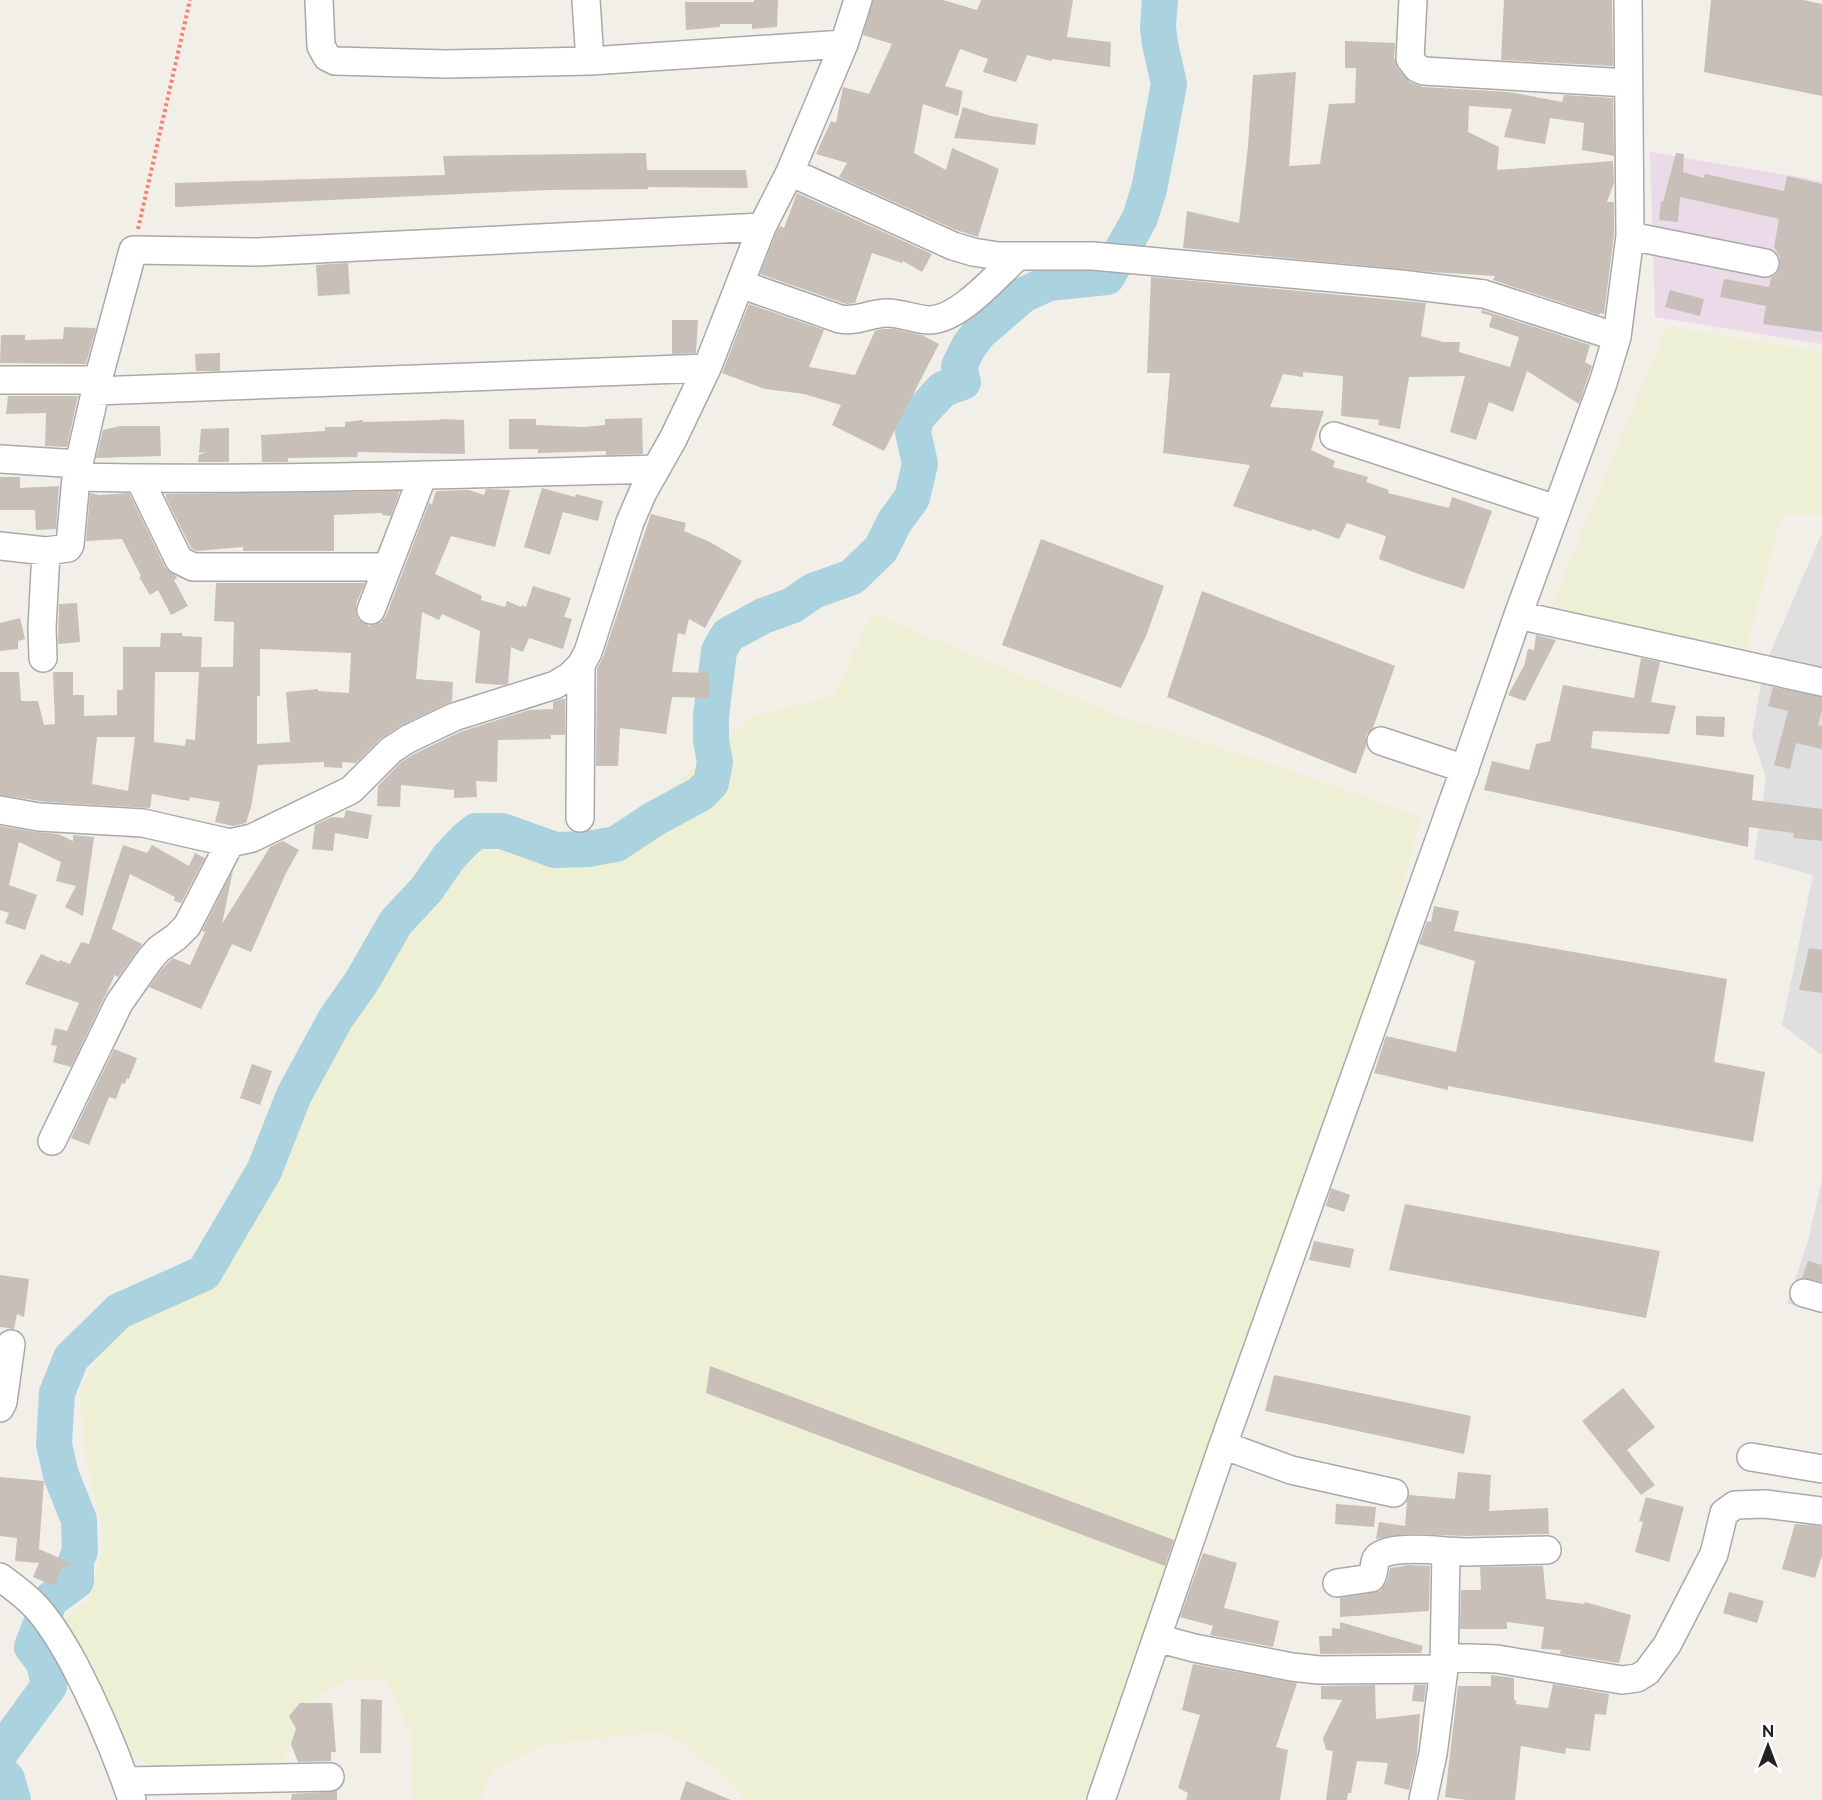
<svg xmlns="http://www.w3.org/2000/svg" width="1822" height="1800" viewBox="0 0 1822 1800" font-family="Raleway,sans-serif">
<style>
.residential{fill:#e0dfdf}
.industrial{fill:#ebdbe8}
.farmland{fill:#eef0d5}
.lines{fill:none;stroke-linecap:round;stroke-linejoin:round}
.river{stroke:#aad3df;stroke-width:36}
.building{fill:#c7bfb8;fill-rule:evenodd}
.minor-casing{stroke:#a9a9a9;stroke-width:30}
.path{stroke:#fa8072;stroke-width:4;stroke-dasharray:3 3;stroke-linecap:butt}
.minor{stroke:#fff;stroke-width:27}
</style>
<rect width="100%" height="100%" fill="#f2efe9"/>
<path class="residential" d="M1822 533V1055L1782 1025 1813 875 1754 859 1766 777 1752 735 1764 667Z
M1822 1179V1311L1787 1304 1808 1241Z"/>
<path class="industrial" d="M1650 152 1822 181V344L1655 317Z"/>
<path class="farmland" d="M1667 326 1822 352V514L1782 515 1746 649 1547 617Z
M872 613 1117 715 1281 767 1421 817 1369 1011 1184 1515 1088 1800H742L740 1793 716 1770 663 1731 543 1745 491 1771 481 1800H412L411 1735 386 1679H349L306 1703 281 1768 196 1775 147 1764 110 1742 51 1630 90 1599 104 1537 86 1460 79 1391 117 1322 170 1301 226 1266 282 1155 313 1084 357 1001 467 853 614 841 748 718 834 695Z"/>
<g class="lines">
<path class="river" d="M0 1753 49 1686 44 1663 32 1647 50 1600 76 1581V1561L80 1551 79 1520 61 1475 54 1444 57 1393 71 1358 119 1311 204 1273 264 1171 294 1095 336 1018 362 981 396 922 426 890 449 857 465 840 476 831H502L555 850 588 849 616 844 654 819 700 794 711 783 715 762 711 741V716L719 651 728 635 763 616 793 605 813 591 852 577 881 549 895 521 912 498 920 464 913 432 916 418 943 389 963 382 959 366 969 346 979 333 1023 295 1049 283 1107 277 1140 218 1149 189 1156 154 1169 84 1160 44 1158 27 1160 0
M0 1771 7 1779 13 1800"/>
</g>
<path class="building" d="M754 0H778L777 27 752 29V24H720V27L686 30 685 2H754Z
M873 0H943L977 10 981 0H1073L1067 37 1111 42 1110 67 1052 59 1051 61 1027 55 1016 82 983 72 988 59 960 49 945 86 963 91 958 116 923 104 914 153 946 170 952 148 999 169 978 237 956 230 839 177 847 163 816 154 831 121 836 123 843 87 869 94 892 44 863 35Z
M1504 0H1612L1613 66 1501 60Z
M1711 0H1803L1822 4V96L1704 72Z
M1345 41 1395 43 1394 58 1398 69 1410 82 1423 87 1509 92 1562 102 1564 95 1613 98 1614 156 1582 150 1584 123 1550 118 1545 144 1504 137 1512 109 1469 106 1468 132 1499 147 1497 170 1613 161 1614 183 1607 202H1614V235L1604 314 1600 313 1599 315 1493 280 1495 276 1431 272 1183 248 1187 211 1239 223 1248 146 1253 75 1296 72 1289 166 1320 164 1329 104 1355 103 1356 68H1345Z
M963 107 991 116 1038 124 1035 145 954 138Z
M646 153 647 170H746L748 188 648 187V189L547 190 175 207V183L445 175 443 156Z
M1676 153 1684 154 1683 172 1704 178 1705 174 1784 191 1787 176 1822 184V332L1763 324 1766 306 1720 297 1724 279 1769 287 1771 278 1777 273 1780 266V257L1774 247 1779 219 1680 197 1678 222 1659 220 1661 201 1663 202Z
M797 193 932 254 922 272 903 261 902 263 872 253 855 303 846 304 760 274 776 233 780 226 784 228Z
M348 263 350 294 318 296 316 265Z
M1151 277 1426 303 1421 336 1443 342H1460L1459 352 1510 367 1519 337 1489 327 1492 316 1481 313 1482 310 1590 345 1585 362 1592 366 1579 404 1527 371 1513 412 1489 402 1476 440 1450 432 1465 376 1409 377 1400 429 1378 425 1379 420 1341 416 1343 376 1303 372V377L1283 374 1270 407 1324 411 1311 450 1335 461 1333 467 1368 477 1366 482 1389 490 1388 493 1449 508 1452 497 1492 511 1464 589 1424 576 1379 559 1386 536 1347 523 1339 539 1312 529 1311 531 1233 506 1250 465 1163 453 1170 373H1147Z
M1670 290 1704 299 1700 316 1665 307Z
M749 304 824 330 809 367 855 375 875 331 882 329H894L922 335 939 344 884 451 832 425 841 405 804 394 765 389 722 373Z
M672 320H698L696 353 672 354Z
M64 327 96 328 86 364 0 363 1 335H25V340L63 339Z
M220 353V371H196L195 354Z
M8 396H78L67 447 45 446 46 413 6 414Z
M642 418 643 454 606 455V451L538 453V449H509V419H536V425L583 427 605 425V419Z
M440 419 464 420 465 454 358 452 357 457 288 458V462H262L261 435 325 431V427H345V422L363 420V422L403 421 440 420Z
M120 426H160L161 456 96 458 103 430Z
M229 428V462H198L199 455 206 452 199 453 201 429Z
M0 477H20V488L59 486 56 529 36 530 35 510H0Z
M542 488 575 497 576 494 603 501 598 521 563 512 550 555 524 547Z
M486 489 510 490 495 547 451 536 435 574 482 596 481 600 505 607 507 601 521 607 522 605 526 607 533 586 571 598 564 617 572 619 563 649 529 638 523 652 511 647 508 684 502 685 475 683 480 631 442 614 439 620 422 612 416 679 453 682 452 701 400 726 380 739 356 763 342 762V768L324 767V762L258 765 251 807 246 823 233 826 215 822 220 802 190 797 189 801 152 794 150 808 47 802 0 795V672H19L21 701H38L44 725 55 724 53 672H73V695H84V716L117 715V690H123V647H160L161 633H182V636L202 637 201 667H233L234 622 214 621 216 583H365L356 604V613L359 620 368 625 369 627 370 625H374L381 622 386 616 429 503 432 504 436 491 469 490 484 495ZM260 649 351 653 349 693 318 691V689L286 692 290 742 257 744V696H260ZM155 672H199L195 740 186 739 185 746 154 742ZM97 737H135L128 791 92 784Z
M400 491 391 516 382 515V513L334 515V551H243V547L197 551 191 548 166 498V494Z
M90 493 99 495 129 493 165 567 176 576 177 578 174 580 188 606 171 615 158 590 150 595 139 577 141 576 122 539 86 541Z
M651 514 686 523 684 531 710 542 742 561 705 628 689 619 685 635 678 633 672 672 709 673V698L672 697 666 734 620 728 618 766H596L597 669 603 657Z
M1041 539 1164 586 1146 636 1121 688 1002 645Z
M1202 591 1395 666 1373 728 1366 735V746L1356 774 1167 697Z
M77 603 80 642 58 644 59 604Z
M20 618 25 639 18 641V649L0 651V623Z
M1536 635 1556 640 1525 701 1508 695 1524 666 1528 649 1534 650Z
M1641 658 1660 662 1651 702 1676 706 1669 734 1593 731 1591 748 1754 775 1752 800 1822 809V841L1793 838 1794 833 1749 827 1748 847 1484 790 1492 761 1529 770 1536 744 1550 741 1563 685 1634 698Z
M1773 687 1822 697V711L1818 725 1822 726V749L1796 743 1790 769 1774 765 1788 711 1768 706Z
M562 699H565V735H551V739L498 740 497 782 476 781 477 797 454 798V790L401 785 400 807 377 806 378 786 401 762 416 753 460 732 529 710 553 709V702Z
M1696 716 1725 717 1724 737 1696 735Z
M346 810 372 815 368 839 335 833 333 851 312 849 315 825 332 817 344 818Z
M0 826 36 832 58 834 73 841V835L94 837 83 916 65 907 76 886 56 881 61 862 19 842 9 885 37 895 25 930 5 923 9 913 0 910Z
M283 841 299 850 286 873 251 952 232 944 201 1009 149 987 162 969 173 958 190 965 205 932 202 931 233 870 222 924 270 847Z
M123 845 147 853 152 845 189 866 195 853 205 858 181 903 174 901 175 897 130 874 112 929 142 944 118 977 115 975 71 1067 53 1062 57 1046 51 1045 55 1028 67 1031 79 1003 25 984 41 954 59 962 60 960 70 964 81 942 89 944Z
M1434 906 1459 911 1454 931 1727 979 1714 1062 1765 1072 1753 1142 1448 1086V1090L1374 1073 1386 1036 1456 1052 1475 961 1419 944 1427 921 1431 922Z
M1809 948 1822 950V993L1799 990Z
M114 1049 137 1058 129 1079 127 1078 125 1084 122 1083 116 1099 109 1097 89 1145 71 1138Z
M252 1064 272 1071 260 1105 240 1098Z
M1331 1188 1350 1195 1344 1212 1326 1206Z
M1405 1204 1660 1251 1646 1318 1389 1270Z
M1314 1241 1354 1249 1350 1268 1309 1260Z
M1808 1261 1822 1265V1282L1802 1278Z
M0 1275 29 1279 24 1317 17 1314 14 1329 0 1327Z
M710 1366 1174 1540 1165 1566 706 1393Z
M1274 1375 1471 1416 1464 1454 1265 1411Z
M1623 1388 1655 1427 1627 1450 1655 1485 1641 1495 1582 1421Z
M1458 1472 1491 1475 1489 1511 1548 1508 1549 1534 1466 1536 1408 1534 1376 1539 1379 1522 1405 1526 1407 1501 1409 1495 1455 1499Z
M0 1477 44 1481 39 1549 71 1563V1566H63L54 1586 33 1577 39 1563 15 1561 17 1538 0 1536Z
M1646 1497 1684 1507 1669 1562 1635 1552 1643 1522 1639 1521Z
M1336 1504 1376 1507 1374 1527 1335 1524Z
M1795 1524 1822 1526V1556L1815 1578 1782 1569Z
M1203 1553 1237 1563 1224 1608 1279 1621 1273 1647 1210 1635 1213 1626 1180 1617Z
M1409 1565 1430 1566 1429 1611 1340 1617V1598L1380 1591 1387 1581 1390 1568Z
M1543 1566 1546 1599 1584 1604 1585 1602 1631 1615 1619 1663 1560 1654 1561 1650 1541 1649 1544 1627 1507 1622V1629H1460L1461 1590H1481L1480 1567Z
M1729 1592 1764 1601 1757 1623 1723 1613Z
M1340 1622 1423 1646 1421 1653 1320 1654 1319 1636H1332V1628L1340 1629Z
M1193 1664 1297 1683 1276 1747 1288 1750 1280 1800H1186L1188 1793 1178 1788 1200 1715 1182 1710Z
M1491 1675 1514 1678V1700H1516V1704L1548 1708 1553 1684 1609 1694 1606 1715 1595 1714 1590 1751 1566 1748 1565 1754 1521 1746 1515 1800H1467L1445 1797 1458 1686H1491Z
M1375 1685 1376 1719 1420 1714 1417 1755 1409 1790 1384 1784 1388 1763 1357 1761 1351 1793H1348L1347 1800H1326L1333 1751 1326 1750 1323 1738 1342 1700 1321 1699V1686Z
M1414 1685H1426L1424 1702 1412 1701Z
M361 1699 382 1700 381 1753H360Z
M300 1703H332L336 1752H331V1761L298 1762 291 1744 296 1729 289 1716Z
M686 1781 731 1800H680Z
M337 1791V1800H291L292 1794Z"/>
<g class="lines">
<defs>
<path id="minor" d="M319 0 321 46 327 57 335 61 446 64 590 61 844 44
M586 0 590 61
M1413 0 1410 59 1417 68 1424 71 1628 83
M790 172 953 246 973 252 998 256H1093L1400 284 1484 294 1617 337
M1630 236 1765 263
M740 284 840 319C856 322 869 314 885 313 900 312 915 320 930 320 960 319 997 275 1018 256
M0 380H98
M95 391 707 368
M1334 436 1556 509
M0 459 79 464
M76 477C269 481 463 474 656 469
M139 478 179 560 193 567H387
M0 546 46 551 68 548 70 545 76 477 98 380 133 250 257 252 762 227
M371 610 423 475
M1518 615 1822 682
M43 658 42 628 46 551
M1381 741 1465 769
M0 810 39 817 143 823 230 843 252 838 351 790 391 750 408 739 454 717 555 685 570 676 581 665 588 652 630 522 643 492 673 439 707 368 762 227 790 172 844 44 858 0
M580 818 581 665
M52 1141 119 1003 150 959 159 949 176 937 187 926 230 843
M1804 1293 1822 1298
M0 1408 3 1402 11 1344
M1223 1445 1291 1470 1394 1493
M1751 1457 1822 1469
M1446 1551 1466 1552 1547 1550
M0 1577C12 1586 25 1595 36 1607 51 1623 63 1644 74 1664 97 1708 116 1753 132 1800
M1337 1583 1371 1578C1375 1572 1373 1566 1376 1559 1383 1545 1433 1550 1446 1551L1444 1669 1433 1754 1423 1800
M1157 1638 1194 1648 1292 1667 1319 1670 1444 1669
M1444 1657 1497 1659 1622 1680 1637 1678 1647 1672 1667 1645 1714 1554 1724 1513 1735 1505 1765 1504 1822 1511
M126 1781 330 1777
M1101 1800 1223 1445 1461 779 1518 615 1603 383 1617 337 1630 236 1628 0"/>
</defs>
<use href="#minor" class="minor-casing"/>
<path class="path" d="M138 229 190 0"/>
<use href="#minor" class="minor"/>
</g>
<g transform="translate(1768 1746)" stroke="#ffffff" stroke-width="4.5" paint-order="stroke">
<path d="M0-4.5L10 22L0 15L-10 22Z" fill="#222222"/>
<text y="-9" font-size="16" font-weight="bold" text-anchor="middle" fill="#222222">N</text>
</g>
</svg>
